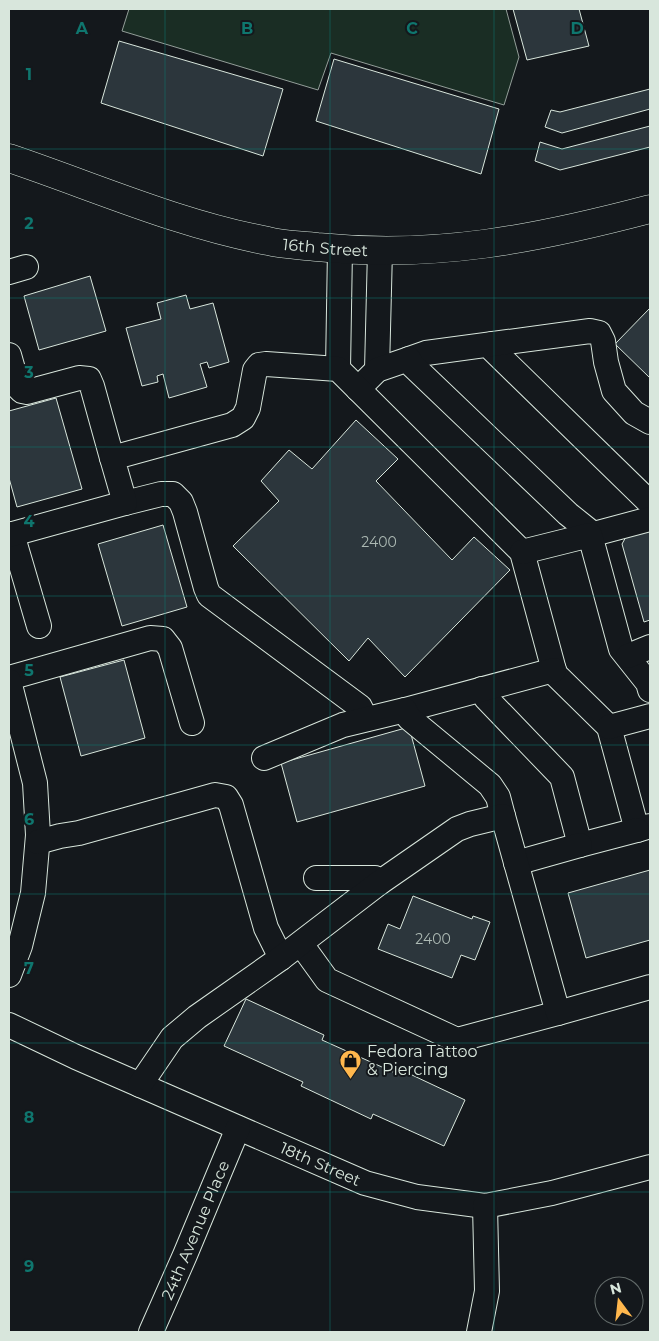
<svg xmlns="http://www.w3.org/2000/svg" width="659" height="1341" viewBox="0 0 659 1341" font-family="Montserrat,sans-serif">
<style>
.green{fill:#1a2d24;stroke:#939e99}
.building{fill:#2c363c;stroke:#d8e6dc}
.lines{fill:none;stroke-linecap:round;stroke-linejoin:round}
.minor-casing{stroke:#d8e6dc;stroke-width:26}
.major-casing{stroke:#d8e6dc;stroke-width:29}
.minor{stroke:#14181c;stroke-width:24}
.major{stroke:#14181c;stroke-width:28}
.grid{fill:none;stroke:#0f766e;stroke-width:1;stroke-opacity:0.55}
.labels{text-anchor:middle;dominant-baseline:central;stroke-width:4;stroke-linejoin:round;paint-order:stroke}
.number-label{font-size:14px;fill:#adbab4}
.street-label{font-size:16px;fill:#d8e6dc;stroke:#14181c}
.poi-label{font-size:16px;fill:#d8e6dc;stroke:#14181c;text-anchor:start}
.grid-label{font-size:16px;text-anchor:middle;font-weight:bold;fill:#0f766e;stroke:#14181c;stroke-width:4;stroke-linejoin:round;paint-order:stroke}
</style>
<rect width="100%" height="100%" fill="#14181c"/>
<path class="green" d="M129 9H506L519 57 504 105 331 53 318 90 122 31Z"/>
<path class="building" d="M513 9H579L589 46 527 60Z
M119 41 283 89 263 156 101 103Z
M334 59 499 109 481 174 316 121Z
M650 89V109L562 133 545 127 551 110 560 112Z
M650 126V147L560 170 535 161 540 142 562 149Z
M90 276 106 331 39 350 24 296Z
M186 295 190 309 213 303 229 362 209 368 207 362 200 364 207 387 169 398 163 374 157 376 158 382 142 386 126 328 161 319 157 303Z
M650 308V378L615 344Z
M56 398 82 489 17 507 9 478V411Z
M356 420 398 459 376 481 452 560 474 537 510 570 405 677 368 638 349 661 233 546 279 501 261 481 289 450 312 469Z
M163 525 187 607 122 626 98 544Z
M650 525V620L644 622 622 544 632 526Z
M124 660 145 738 81 756 60 677Z
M409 727 425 786 297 822 281 763Z
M650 870V940L586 958 568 893Z
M413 896 472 919 473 916 490 922 475 960 461 955 452 978 378 949 388 924 400 929Z
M246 999 324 1035 322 1040 393 1072 395 1067 465 1100 444 1146 373 1114 371 1119 301 1086 303 1082 224 1046Z"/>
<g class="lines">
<defs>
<g id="minor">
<path d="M9 272 26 267"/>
<path d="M492 344 493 350 650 503"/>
<path d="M9 355 18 387 22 391 27 392 79 378 89 379 92 386 112 458"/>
<path d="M409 359 426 353 590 331 599 333 603 341 606 362 614 391 634 413 650 422"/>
<path d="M338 369 340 249"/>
<path d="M377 370 380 250"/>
<path d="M358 389 377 370 409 359 412 365 568 514 588 530 590 535 650 519"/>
<path d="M125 503 161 494H173L181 502 185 512 206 588 209 595 360 707 366 719"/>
<path d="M12 534 39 626"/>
<path d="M9 535 125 503 112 458 232 425 243 418 248 408 255 370 259 365 266 364 338 369 522 552 555 674 609 727 637 830 650 826"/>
<path d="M522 552 590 535 621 649 648 683 650 690"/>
<path d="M628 656 650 647"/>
<path d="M9 678 150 638 163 639 170 648 192 723"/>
<path d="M9 681 35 783 38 835 33 893 20 946 9 975"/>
<path d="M482 689 486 698 562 777 580 845 637 830"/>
<path d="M405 710 554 670"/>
<path d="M609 727 650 716"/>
<path d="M264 758 343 725 405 710 409 718 490 785 498 797 503 816"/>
<path d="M38 842 60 836 79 833 215 795 226 797 231 805 266 928 281 958"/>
<path d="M516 863 580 845"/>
<path d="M316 878H375L379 883"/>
<path d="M301 944 327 980 457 1040 558 1013"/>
<path id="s1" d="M9 1025 76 1057 365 1183 417 1197 485 1206 552 1193 650 1167"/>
<path d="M140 1085 172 1038 197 1017 281 958 379 883 457 829 470 824 503 816 558 1013 650 987"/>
<path id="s2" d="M151 1332 185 1255 238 1128"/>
<path d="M479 1332 487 1291 485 1206"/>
</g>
<g id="major">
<path id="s3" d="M9 158C95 187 178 224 268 241 284 245 301 245 317 247 436 259 536 239 650 209"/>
</g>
</defs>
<use href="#minor" class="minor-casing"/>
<use href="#major" class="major-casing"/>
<use href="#minor" class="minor"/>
<use href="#major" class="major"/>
</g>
<path class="grid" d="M165 9V1332M330 9V1332M494 9V1332M9 149H650M9 298H650M9 447H650M9 596H650M9 745H650M9 894H650M9 1043H650M9 1192H650"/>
<defs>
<symbol id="shop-pin" viewBox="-11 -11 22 30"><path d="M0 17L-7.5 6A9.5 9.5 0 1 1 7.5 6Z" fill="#ffb74d" stroke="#14181c"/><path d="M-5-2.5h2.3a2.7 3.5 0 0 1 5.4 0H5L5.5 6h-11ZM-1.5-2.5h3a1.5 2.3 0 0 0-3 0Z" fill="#111"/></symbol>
</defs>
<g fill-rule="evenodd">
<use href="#shop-pin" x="338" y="1048" width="25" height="34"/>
</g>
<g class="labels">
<g class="number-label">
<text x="379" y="542">2400</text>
<text x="433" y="939">2400</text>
</g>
<g class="street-label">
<text stroke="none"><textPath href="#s3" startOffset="330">16th Street</textPath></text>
<text stroke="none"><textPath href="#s1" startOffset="341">18th Street</textPath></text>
<text stroke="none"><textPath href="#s2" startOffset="111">24th Avenue Place</textPath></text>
</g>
<g class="poi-label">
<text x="367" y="1051">Fedora Tattoo<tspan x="367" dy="18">&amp; Piercing</tspan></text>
</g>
</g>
<g class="grid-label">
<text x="82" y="34">A</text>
<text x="247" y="34">B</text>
<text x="412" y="34">C</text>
<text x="577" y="34">D</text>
<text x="29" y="80">1</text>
<text x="29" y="229">2</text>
<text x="29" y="378">3</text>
<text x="29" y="527">4</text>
<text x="29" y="676">5</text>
<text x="29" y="825">6</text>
<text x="29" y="974">7</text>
<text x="29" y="1123">8</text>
<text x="29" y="1272">9</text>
</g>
<rect width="659" height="1341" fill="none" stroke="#d8e6dc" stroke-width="20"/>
<g transform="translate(619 1301) rotate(345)"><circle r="24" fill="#14181c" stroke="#626a69"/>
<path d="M0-4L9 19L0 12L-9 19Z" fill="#ffb74d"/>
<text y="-8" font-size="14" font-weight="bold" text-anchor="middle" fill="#d8e6dc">N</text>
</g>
</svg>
